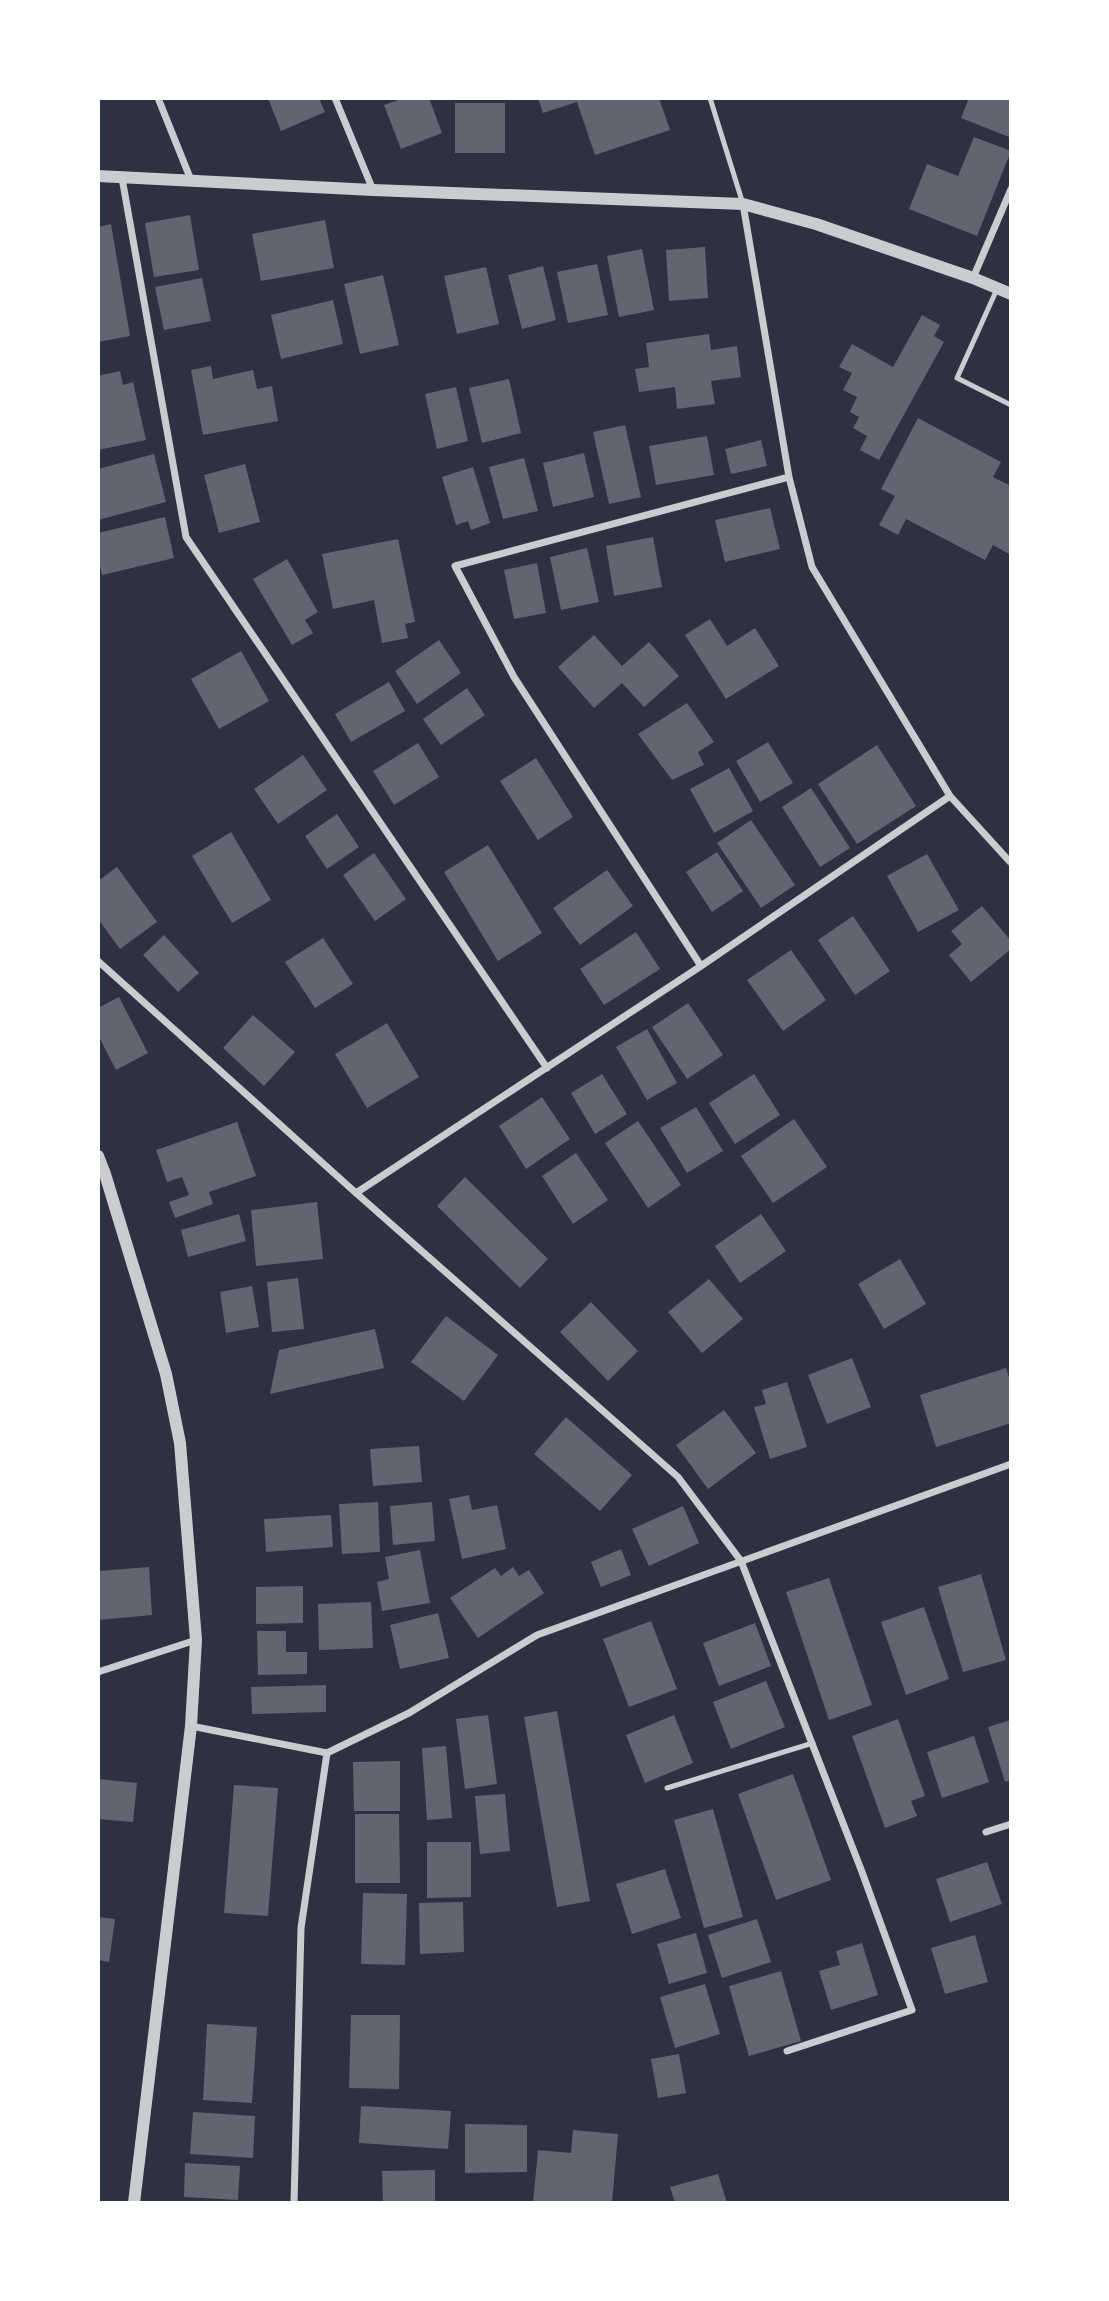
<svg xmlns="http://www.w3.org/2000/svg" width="1109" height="2301" viewBox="0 0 1109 2301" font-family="Barlow,sans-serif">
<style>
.building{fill:#626471}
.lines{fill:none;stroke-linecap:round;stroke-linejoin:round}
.service{stroke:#caccd0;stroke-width:5}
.minor{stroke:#caccd0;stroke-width:7}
.tertiary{stroke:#caccd0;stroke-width:12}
</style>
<rect width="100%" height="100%" fill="#2d3142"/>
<path class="building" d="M268 98H319L325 112 281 131Z
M404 98H429L442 133 401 149 384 105Z
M538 98H659L670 130 595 155 577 102 543 113Z
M969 98H1011V133L1009 137 961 118Z
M455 103H505V153H455Z
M974 137 1011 151 977 236 909 209 927 164 958 176Z
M190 215 199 270 154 277 145 223Z
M325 220 334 268 261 281 252 234Z
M111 224 130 336 98 342V227Z
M705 247 708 298 669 301 666 250Z
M642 249 654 310 619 317 607 256Z
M597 264 608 315 568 323 557 272Z
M543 266 556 320 522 329 508 275Z
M486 267 499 324 457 334 444 276Z
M383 275 399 345 360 354 344 284Z
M202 278 211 321 164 330 155 287Z
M333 300 343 344 281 359 271 315Z
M922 315 940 325 934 336 944 342 879 460 860 450 867 436 853 428 859 417 850 412 857 397 843 390 852 373 839 367 852 344 893 367Z
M709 334 711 350 737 346 741 377 711 381 715 404 677 409 675 387 639 392 635 369 649 367 646 343Z
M211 366 213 379 253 370 257 389 272 386 278 421 203 435 191 370Z
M120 371 123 385 133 382 146 440 98 450V376Z
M509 379 521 433 482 443 469 388Z
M456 387 468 441 437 449 425 394Z
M918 418 1001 462 993 477 1011 486V555L993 545 985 560 906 519 898 535 879 525 895 496 881 489Z
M625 425 641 497 609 504 593 432Z
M707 436 714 475 656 485 649 446Z
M761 440 767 466 731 474 725 449Z
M584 453 594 497 553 507 543 463Z
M154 454 166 502 98 520V469Z
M524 458 538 511 503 519 489 467Z
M245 464 260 522 219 533 204 475Z
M473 467 490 523 471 530 468 521 456 525 442 477Z
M770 508 780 549 725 562 715 520Z
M165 517 174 558 102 575 98 556V533Z
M653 537 662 587 614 596 606 546Z
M398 539 415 622 405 624 408 638 382 643 374 600 333 609 322 554Z
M587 548 599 602 561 610 550 557Z
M287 559 318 612 305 620 313 633 292 645 253 579Z
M537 563 546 613 514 619 504 570Z
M710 619 727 646 755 628 779 666 726 699 685 635Z
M594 635 622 666 649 642 679 676 644 707 622 683 594 708 558 667Z
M439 640 461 673 417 704 395 671Z
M241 651 269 701 219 729 191 679Z
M389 682 405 711 351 742 335 714Z
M467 688 485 715 441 745 423 719Z
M687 703 714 742 698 752 704 765 672 780 638 734Z
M768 742 793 783 760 802 736 761Z
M418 743 439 777 394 805 373 771Z
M877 745 916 806 857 844 818 784Z
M303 755 327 790 278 824 254 789Z
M536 758 573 817 538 840 500 781Z
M729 768 753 811 714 833 690 789Z
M811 788 850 848 820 867 782 807Z
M337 814 359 847 327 869 305 836Z
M751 820 795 885 761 908 717 843Z
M231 832 271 900 232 923 192 856Z
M488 845 542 933 498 961 444 872Z
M717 852 743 891 712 912 686 872Z
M374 853 406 899 375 921 343 875Z
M927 854 959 910 918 932 887 876Z
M117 867 157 922 120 949 98 919V881Z
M607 870 633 906 580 945 553 908Z
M982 906 1011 941V949L971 982 949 955 962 944 951 931Z
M853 916 890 971 855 995 818 940Z
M636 932 660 969 604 1005 580 969Z
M164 935 199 973 178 992 143 955Z
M323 938 353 984 315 1008 285 962Z
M791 950 826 1000 783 1031 747 980Z
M119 997 148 1053 116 1070 98 1035V1008Z
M688 1003 723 1055 687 1079 652 1027Z
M253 1015 295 1052 264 1086 223 1048Z
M387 1023 419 1077 367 1108 335 1054Z
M647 1029 677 1083 647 1100 616 1047Z
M602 1074 627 1114 595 1134 571 1093Z
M754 1074 780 1115 735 1144 709 1103Z
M542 1097 570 1139 526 1169 499 1126Z
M696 1107 723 1151 687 1173 660 1128Z
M794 1119 827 1167 773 1203 741 1156Z
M638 1121 681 1185 648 1208 605 1143Z
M237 1122 256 1176 209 1192 213 1204 175 1218 169 1202 189 1195 182 1177 167 1182 156 1150Z
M576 1153 608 1200 573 1224 542 1176Z
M465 1177 548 1259 520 1288 437 1206Z
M317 1202 323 1259 256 1266 251 1210Z
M239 1214 246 1241 188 1257 181 1230Z
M761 1214 786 1251 740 1283 715 1246Z
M900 1259 926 1304 884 1329 858 1284Z
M298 1278 304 1329 272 1332 267 1282Z
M709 1279 743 1319 702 1353 668 1312Z
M252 1286 259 1327 226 1333 220 1292Z
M591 1302 638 1351 608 1381 560 1332Z
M446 1316 498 1355 464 1401 411 1362Z
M375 1329 384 1368 270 1394 279 1350Z
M852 1358 871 1407 827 1424 808 1375Z
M1006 1368 1011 1383V1423L936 1447 920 1395Z
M787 1382 807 1447 770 1459 754 1407 766 1404 762 1390Z
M724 1410 756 1453 708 1489 676 1445Z
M566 1417 632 1475 600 1511 534 1454Z
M419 1446 422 1482 373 1486 370 1449Z
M469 1495 472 1510 497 1505 506 1549 462 1559 449 1499Z
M378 1502 380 1552 342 1554 339 1504Z
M432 1502 435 1541 393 1545 390 1506Z
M683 1506 699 1543 649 1566 632 1529Z
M331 1515 333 1547 266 1552 264 1519Z
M621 1549 631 1575 601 1587 591 1562Z
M420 1550 430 1603 382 1611 377 1582 389 1579 385 1557Z
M149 1567 152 1615 98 1620V1571Z
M513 1567 519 1576 529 1570 544 1593 478 1638 450 1598 495 1568 501 1576Z
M981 1574 1006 1660 963 1672 938 1587Z
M829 1578 872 1705 829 1720 786 1592Z
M303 1586V1623L256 1624V1587Z
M371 1602 373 1648 319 1650 318 1604Z
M924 1607 949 1679 906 1695 881 1622Z
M438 1613 449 1658 400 1669 390 1625Z
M651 1621 677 1689 629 1707 603 1639Z
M755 1623 771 1666 719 1686 703 1643Z
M257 1631H286V1652H307V1674L258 1675Z
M766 1681 785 1727 731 1749 713 1702Z
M326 1685V1712L252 1714 251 1687Z
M557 1711 590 1901 557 1907 524 1717Z
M488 1715 497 1784 465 1789 456 1719Z
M674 1715 693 1763 645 1783 626 1735Z
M898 1719 925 1796 911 1801 917 1816 885 1828 852 1736Z
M1011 1720V1780L1005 1782 988 1727Z
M974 1736 989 1782 942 1798 927 1752Z
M446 1746 452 1818 427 1820 422 1748Z
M400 1761V1811H354L353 1762Z
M793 1774 831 1880 776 1900 738 1794Z
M98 1779 137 1783 133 1822 98 1819Z
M234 1785 278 1788 268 1916 224 1913Z
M505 1794 510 1851 480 1854 475 1796Z
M713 1809 743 1917 704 1928 674 1820Z
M355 1814H399L400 1883H355Z
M427 1842H471V1897L427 1898Z
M987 1862 1002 1904 950 1922 936 1879Z
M665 1869 681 1918 632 1934 616 1884Z
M363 1893 407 1894 405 1965 361 1964Z
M463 1902 464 1952 420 1954 419 1903Z
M98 1917 115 1919 109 1962 98 1960Z
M757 1919 771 1962 722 1978 708 1935Z
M696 1933 707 1973 669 1984 657 1944Z
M975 1935 988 1982 945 1994 931 1948Z
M862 1943 878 1995 831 2010 819 1971 840 1965 836 1951Z
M781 1971 801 2041 749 2056 729 1986Z
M705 1984 720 2034 675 2048 660 1997Z
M351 2015H400L399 2089 349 2088Z
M207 2024 257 2027 252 2103 203 2100Z
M679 2054 686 2093 658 2098 651 2059Z
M361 2106 451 2111 448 2149 359 2143Z
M193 2112 255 2116 253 2158 190 2154Z
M465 2124 527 2125V2172L465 2173Z
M573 2130 618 2134 612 2203H533L538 2150 571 2153Z
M185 2163 240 2166 238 2200 184 2197Z
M435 2170V2203H383L382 2171Z
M718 2174 727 2203H675L670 2187Z"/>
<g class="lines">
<path class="service" d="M710 98 743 204
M997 289 957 378 1011 405
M667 1788 813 1743"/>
<path class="minor" d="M158 98 191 180
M335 98 373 190
M122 178 186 537 547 1068
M743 204 789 477 812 567 950 796 1011 863
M973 278 1011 189
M98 961 356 1193 678 1477 741 1561 862 1872 912 2010 787 2051
M701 966 514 677 455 566 789 477
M356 1193 701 966 950 796
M98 1672 196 1640
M191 1726 327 1753 409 1713 537 1635 1011 1464
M986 1832 1011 1824
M294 2203 301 1928 327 1753"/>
<path class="tertiary" d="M98 176 373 190 743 204 816 224 973 278 1011 294
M98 1156 105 1174 166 1374 180 1443 196 1640 191 1726 134 2203"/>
</g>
<rect width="1109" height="2301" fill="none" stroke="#ffffff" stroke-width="200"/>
</svg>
